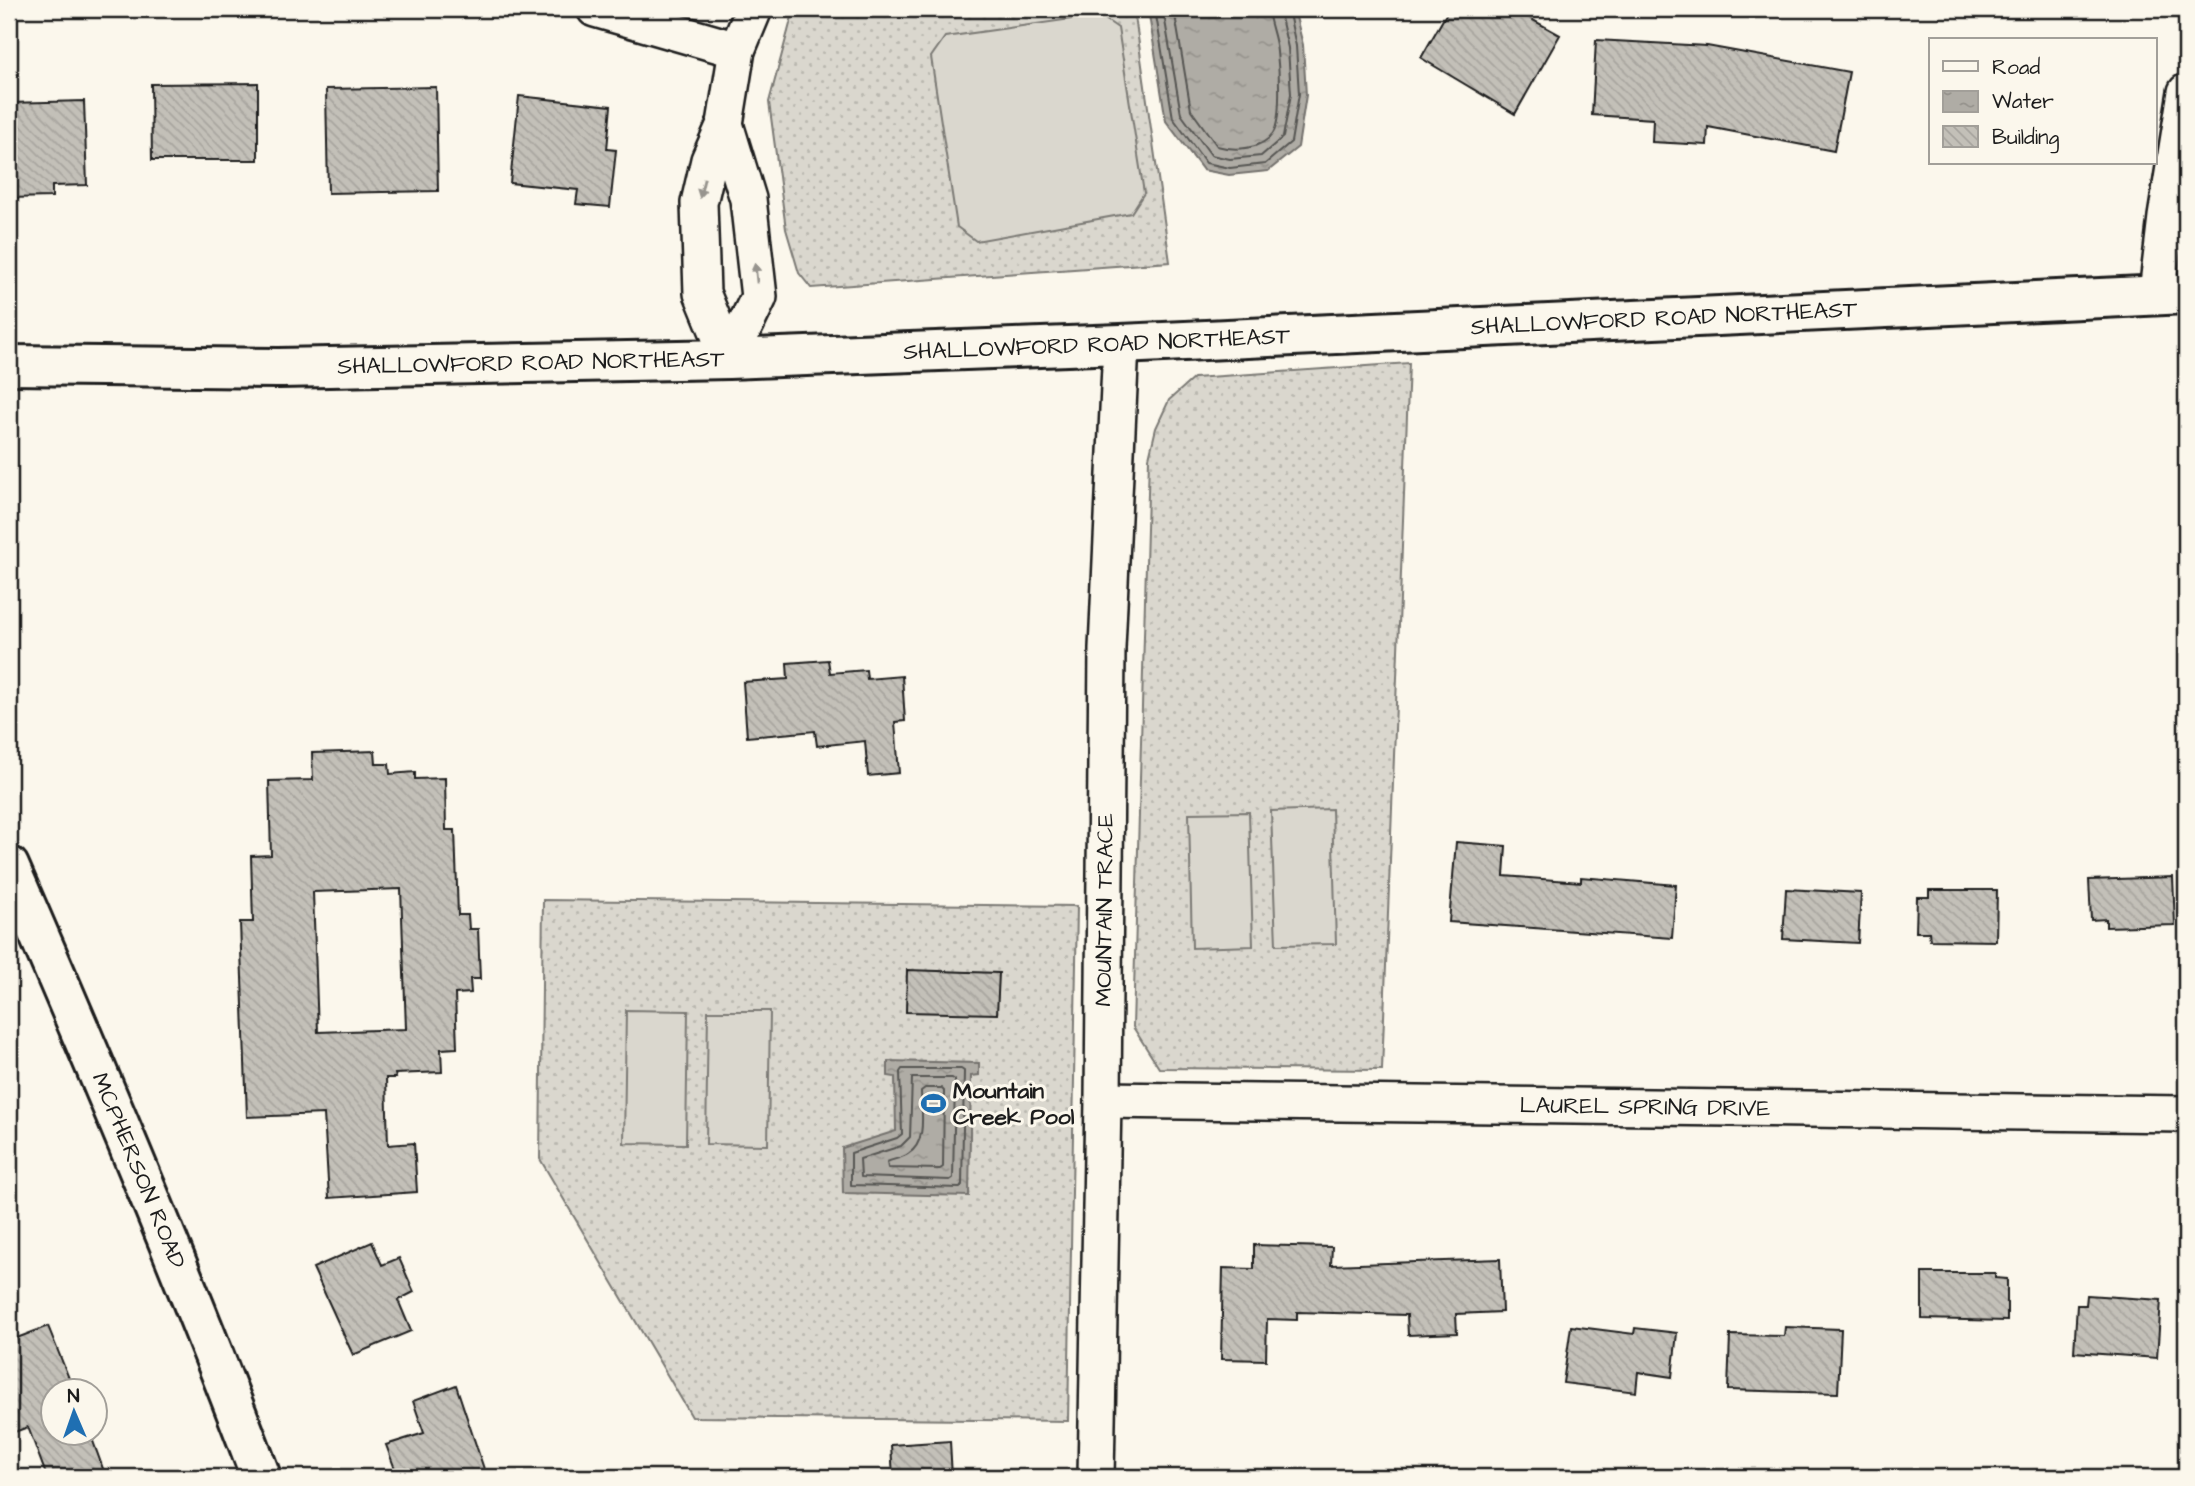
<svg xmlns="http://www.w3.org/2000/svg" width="2195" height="1486" viewBox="0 0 2195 1486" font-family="'Architects Daughter',sans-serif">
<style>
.grass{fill:url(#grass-dots);stroke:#7b7a75;stroke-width:2}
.garden{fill:#dad7ce;stroke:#7b7a75;stroke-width:2}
.water{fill:url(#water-ripples);stroke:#74726e;stroke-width:2}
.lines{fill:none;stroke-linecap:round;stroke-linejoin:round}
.shore{stroke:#575653;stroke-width:2}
.building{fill:url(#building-back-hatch);stroke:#1c1c1c;stroke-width:2;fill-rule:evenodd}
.minor-casing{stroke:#1c1c1c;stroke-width:40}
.tertiary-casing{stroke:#1c1c1c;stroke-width:44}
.secondary-casing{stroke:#1c1c1c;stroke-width:44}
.minor{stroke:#fbf7ec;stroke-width:35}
.tertiary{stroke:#fbf7ec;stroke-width:38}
.secondary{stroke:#fbf7ec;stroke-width:38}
.oneway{fill:#97948e}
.labels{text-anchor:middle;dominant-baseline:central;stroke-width:6;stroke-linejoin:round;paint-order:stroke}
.street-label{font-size:23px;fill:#1c1c1c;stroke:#fbf7ec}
.poi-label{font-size:23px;font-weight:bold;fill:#1c1c1c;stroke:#fbf7ec;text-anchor:start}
</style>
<defs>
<pattern id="grass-dots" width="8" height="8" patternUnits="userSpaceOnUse" patternTransform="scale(1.75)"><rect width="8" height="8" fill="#dad7ce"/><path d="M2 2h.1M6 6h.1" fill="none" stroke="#bab8b0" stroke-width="1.8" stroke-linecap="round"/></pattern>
<pattern id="water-ripples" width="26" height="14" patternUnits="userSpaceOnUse" patternTransform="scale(1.75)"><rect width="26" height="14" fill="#afaca5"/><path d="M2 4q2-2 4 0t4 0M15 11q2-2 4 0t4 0" fill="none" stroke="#96938d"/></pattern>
<pattern id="building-back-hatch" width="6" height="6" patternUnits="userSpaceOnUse" patternTransform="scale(1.75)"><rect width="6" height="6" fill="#c3c0b8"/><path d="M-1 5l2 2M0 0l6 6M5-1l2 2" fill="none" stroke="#a7a49e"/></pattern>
</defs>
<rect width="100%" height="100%" fill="#fbf7ec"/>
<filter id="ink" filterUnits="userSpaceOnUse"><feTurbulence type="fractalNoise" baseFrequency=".0143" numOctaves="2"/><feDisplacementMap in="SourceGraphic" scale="14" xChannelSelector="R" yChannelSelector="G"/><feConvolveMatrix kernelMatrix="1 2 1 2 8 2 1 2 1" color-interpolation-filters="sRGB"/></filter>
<g filter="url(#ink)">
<path class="grass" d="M794 9H1134L1170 262 811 288 799 273 786 229 769 102Z
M1409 363 1382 1070 1159 1068 1133 1027 1149 458 1156 428 1169 400 1194 378Z
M543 900 1077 906 1068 1421 692 1417 540 1159Z"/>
<path class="garden" d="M1099 15 1118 28 1144 193 1131 213 976 241 957 227 931 57 945 37Z
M1332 809 1336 944 1276 945 1271 811Z
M1249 812 1253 946 1192 948 1189 813Z
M626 1010 688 1011 686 1144 624 1143Z
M708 1011H770L768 1145 706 1144Z"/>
<path class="water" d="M1148 9H1294L1303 45 1306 95 1298 147 1268 171 1229 175 1203 170 1166 121Z
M888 1061 979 1063V1075L971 1076 969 1196 843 1193 842 1148 896 1131 895 1077 888 1076Z"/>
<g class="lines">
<path class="shore" d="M1155 9 1173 118 1206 163 1230 168 1265 164 1291 142 1299 94 1296 46 1288 9
M1163 9 1181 114 1211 155 1230 159 1261 156 1283 137 1291 94 1288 48 1279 9
M1174 9 1191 110 1217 146C1234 151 1262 150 1273 133 1282 119 1279 69 1277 52 1276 37 1269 23 1268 9
M902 1069H961L964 1071 962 1185 960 1188 851 1185V1153L897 1138 902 1134 900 1072Z
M912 1078H952L955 1080 953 1178 950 1180 861 1177 860 1159 901 1146 910 1137Z
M925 1088H941L944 1091 943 1167 940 1169 888 1168 887 1162C894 1159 902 1158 908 1154 928 1142 921 1111 921 1091Z"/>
</g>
<path class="building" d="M1449 9H1513L1560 35 1515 114 1421 58Z
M1596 40 1707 46 1849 72 1834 151 1708 127 1707 145 1652 142 1653 119 1592 115Z
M258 83V160H152L151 84Z
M436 87 438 191 328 193 326 89Z
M519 96 611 106 607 149 616 150 610 207 576 204 578 190 510 183Z
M84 101 87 185 52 186V197L9 198V103Z
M828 660 830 673 866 670 867 679 902 676 905 721 895 722 899 773 868 776 865 741 817 746 815 731 747 737 743 682 788 679 787 663Z
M375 751 376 764H389L390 774 415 772V779L445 778 446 830H455L458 915H468L469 929H478L480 979H470L471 993 455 994 457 1048 441 1049 442 1072 395 1074 396 1078H386L388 1145 414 1143 417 1192 329 1198 324 1114 247 1117 240 922H253L251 856 271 855 269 781 313 780 312 753ZM401 889 406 1029 318 1032 313 892Z
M1456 842 1506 846 1504 876 1581 882V877L1676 885 1672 938 1449 922Z
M2173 877 2175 925 2106 927V919L2091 920 2089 880Z
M1786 889 1861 893 1858 943 1783 939Z
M1929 890H1997L1996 941 1930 940 1929 932H1916L1917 897H1929Z
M907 970 999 973 997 1014 906 1012Z
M372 1242 382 1265 399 1258 414 1292 398 1300 411 1331 353 1355 313 1268Z
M1254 1245 1332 1247 1331 1265 1500 1259 1502 1312 1456 1314 1457 1333 1408 1335 1407 1315 1297 1312V1320L1267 1319 1266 1360 1221 1359 1223 1268 1254 1269Z
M1922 1273H1995V1278L2007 1279V1321L1922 1319Z
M2087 1295 2161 1300 2157 1358 2074 1352 2077 1305H2086Z
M48 1326 74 1391H52V1433H90L106 1477H47L28 1427 9 1434V1341Z
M1571 1326 1634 1334 1635 1328 1677 1333 1672 1377 1638 1372 1636 1392 1563 1383Z
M1785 1327 1841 1329 1838 1393 1728 1390 1730 1335 1784 1336Z
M456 1385 485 1472 469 1477H398L386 1445 424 1433 413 1401Z
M950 1441 952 1477H893L891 1445Z"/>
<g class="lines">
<defs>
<g id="minor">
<path d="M595 9 737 50"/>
<path d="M725 124 748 199 759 297 729 359"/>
<path d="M2157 293 2166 217 2186 92"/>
<path d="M729 359 702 293 699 203 709 160 725 124 737 50 754 9"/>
<path id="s1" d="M1103 1100 2186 1114"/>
<path id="s2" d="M1096 1477 1103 1100 1107 648 1121 344"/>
</g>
<g id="tertiary">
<path id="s3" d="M9 866C97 1068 183 1271 261 1477"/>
</g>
<g id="secondary">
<path id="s4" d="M9 365 279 368 729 359 1121 344 2186 294"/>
</g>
</defs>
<use href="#minor" class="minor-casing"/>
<use href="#tertiary" class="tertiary-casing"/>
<use href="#secondary" class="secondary-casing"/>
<use href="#minor" class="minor"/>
<use href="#tertiary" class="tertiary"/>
<use href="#secondary" class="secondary"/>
</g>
<defs><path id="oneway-solid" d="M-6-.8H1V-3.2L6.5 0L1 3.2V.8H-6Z" transform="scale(1.75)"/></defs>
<g class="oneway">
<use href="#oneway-solid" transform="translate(702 188) rotate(103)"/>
<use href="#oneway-solid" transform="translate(756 273) rotate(-96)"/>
</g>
</g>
<defs>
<symbol id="stadium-bare" viewBox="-9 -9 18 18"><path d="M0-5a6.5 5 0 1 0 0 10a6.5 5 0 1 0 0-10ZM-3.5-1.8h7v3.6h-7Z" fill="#1f6fb2" stroke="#fbf7ec" stroke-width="2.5" paint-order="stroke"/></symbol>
</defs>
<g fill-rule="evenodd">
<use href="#stadium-bare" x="916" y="1086" width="35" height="35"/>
</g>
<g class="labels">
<g class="street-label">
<text stroke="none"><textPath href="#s4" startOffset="1656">SHALLOWFORD ROAD NORTHEAST</textPath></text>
<text stroke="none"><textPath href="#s4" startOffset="1088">SHALLOWFORD ROAD NORTHEAST</textPath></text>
<text stroke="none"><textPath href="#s4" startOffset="522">SHALLOWFORD ROAD NORTHEAST</textPath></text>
<text stroke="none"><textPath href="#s2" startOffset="567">MOUNTAIN TRACE</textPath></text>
<text stroke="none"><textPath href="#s1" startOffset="542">LAUREL SPRING DRIVE</textPath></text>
<text stroke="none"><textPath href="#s3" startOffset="331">MCPHERSON ROAD</textPath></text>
</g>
<g class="poi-label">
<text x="953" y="1091">Mountain<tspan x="953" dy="26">Creek Pool</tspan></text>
</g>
</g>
<rect width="2195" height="1486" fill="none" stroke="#fbf7ec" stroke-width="35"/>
<rect x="18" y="18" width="2160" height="1451" fill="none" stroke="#1c1c1c" stroke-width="2.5" filter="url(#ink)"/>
<rect x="1929" y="38" width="228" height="126" fill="#fbf7ec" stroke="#a29f99" stroke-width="2"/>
<rect x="1943" y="61" width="35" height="10" fill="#fbf7ec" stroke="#a29f99" stroke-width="2"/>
<text x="1992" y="74" font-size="21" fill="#1c1c1c">Road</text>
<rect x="1943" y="91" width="35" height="21" fill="url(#water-ripples)" stroke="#a29f99" stroke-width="2"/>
<text x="1992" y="108" font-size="21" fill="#1c1c1c">Water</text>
<rect x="1943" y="126" width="35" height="21" fill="url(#building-back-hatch)" stroke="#a29f99" stroke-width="2"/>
<text x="1992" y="144" font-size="21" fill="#1c1c1c">Building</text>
<g transform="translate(74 1412) rotate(358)"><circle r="33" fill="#fbf7ec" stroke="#a29f99" stroke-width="2"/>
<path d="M0-5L12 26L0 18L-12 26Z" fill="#1f6fb2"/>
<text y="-10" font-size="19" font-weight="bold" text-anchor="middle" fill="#1c1c1c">N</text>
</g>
</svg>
